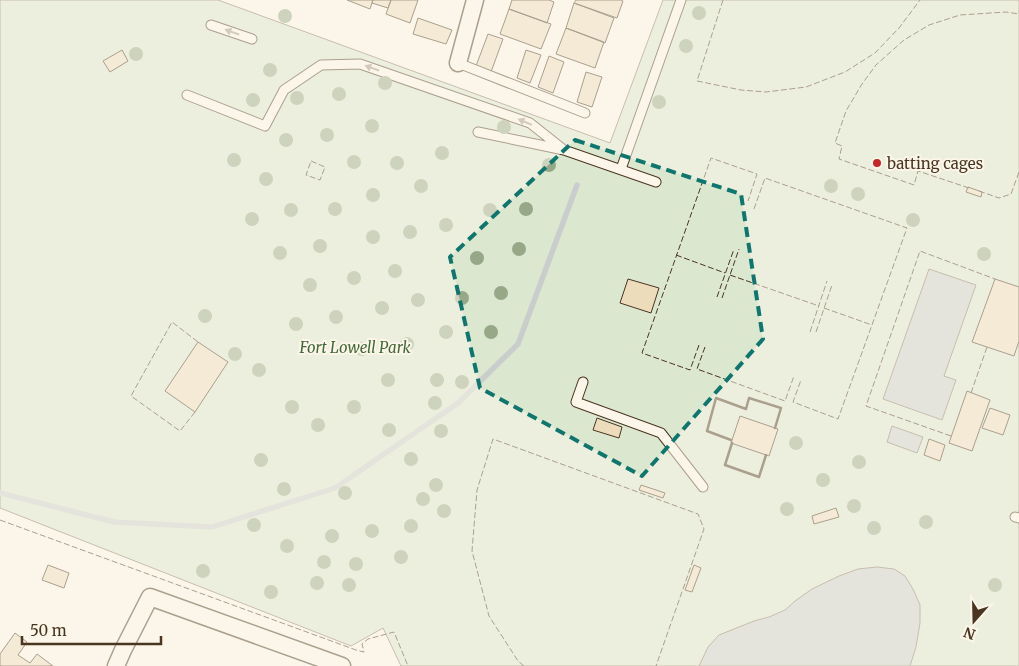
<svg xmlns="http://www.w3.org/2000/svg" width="1019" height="666" viewBox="0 0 1019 666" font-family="Merriweather,serif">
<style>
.green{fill:#dce7d0;stroke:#887966}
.water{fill:#c9cecd;stroke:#887966}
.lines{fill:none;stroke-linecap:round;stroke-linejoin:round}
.stream{stroke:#c9cecd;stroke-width:5.5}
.building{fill:#ecdcbc;stroke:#4a3520}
.service-casing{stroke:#4a3520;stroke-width:11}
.minor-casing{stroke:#4a3520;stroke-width:19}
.service{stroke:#fbf6e9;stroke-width:9}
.minor{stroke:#fbf6e9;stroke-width:16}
.fence{stroke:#4a3520;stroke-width:1;stroke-dasharray:6 2.5;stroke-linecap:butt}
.wall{stroke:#4a3520;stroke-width:2.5}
.tree{fill:#96a887}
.oneway{fill:#a29684}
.marked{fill:none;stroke:#0f766e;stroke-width:4;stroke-dasharray:10 6;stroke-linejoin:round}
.poi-dot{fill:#c62828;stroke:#fbf6e9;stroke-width:2}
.labels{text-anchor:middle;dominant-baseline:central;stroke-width:4;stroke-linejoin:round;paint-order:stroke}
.poi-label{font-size:15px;fill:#4a3520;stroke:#fbf6e9;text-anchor:start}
.park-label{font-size:15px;font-style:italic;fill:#436837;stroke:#fbf6e9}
</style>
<rect width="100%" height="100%" fill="#fbf6e9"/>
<path class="green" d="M0 0H218L610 143 663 0H1019V666H401L383 628 351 646 0 508Z"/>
<path class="water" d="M929 269 976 285 944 376 956 380 942 420 883 399Z
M892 426 923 437 917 453 887 442Z
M877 567 894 569 905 576 913 589 920 605V623L916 647 910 666H699L708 647 719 635 754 621 769 617 785 610 795 601 812 589 839 576 858 569Z"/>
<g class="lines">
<path class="stream" d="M0 493 114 522 212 527 335 488 458 403 518 344 577 185"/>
</g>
<path class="building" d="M347 0H373L370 9Z
M373 0H391L388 8 372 3Z
M391 0H418L410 23 386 14Z
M512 0H549L554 2 547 23 509 9Z
M576 0H621L623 1 617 18 574 3Z
M574 3 614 18 605 43 566 28Z
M509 9 551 24 541 49 500 34Z
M418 18 452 30 446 44 413 34Z
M566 28 604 42 595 68 556 54Z
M488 34 503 39 491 72 476 66Z
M122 50 128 61 110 72 103 61Z
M526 50 541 55 530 83 517 78Z
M549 56 564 62 553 93 538 87Z
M586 72 602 77 592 107 577 102Z
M968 187 982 192 981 197 966 192Z
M628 279 659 288 651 313 620 303Z
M995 279 1019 287V341L1014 356 972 342Z
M198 342 228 362 195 412 165 391Z
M967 391 990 400 972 451 949 443Z
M990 408 1010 415 1003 435 982 428Z
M740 416 778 429 769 456 731 443Z
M597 418 622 427 619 438 593 430Z
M929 439 945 445 940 461 924 455Z
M641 485 665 493 663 498 639 490Z
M836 508 839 517 814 524 812 516Z
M48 565 69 573 64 588 42 580Z
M694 565 701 568 692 592 685 590Z
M15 633 27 642 18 655 30 663 37 654 53 666H0V654Z"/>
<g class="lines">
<defs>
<path id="service" d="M211 25 252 39
M458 63 585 113
M187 95 265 126 284 90 321 65 360 64 530 123 564 150
M478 132 564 150 656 182
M621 169 681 0
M583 382 576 402 661 433 703 487
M1015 517 1019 518"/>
<path id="minor" d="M458 63 475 0
M116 666 123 650 150 597 342 666"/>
</defs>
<use href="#service" class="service-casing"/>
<use href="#minor" class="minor-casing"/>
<use href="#service" class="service"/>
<use href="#minor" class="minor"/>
<path class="fence" d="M723 0 697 81 741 90 766 92 806 87 845 72 875 53 899 28 920 0
M311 161 325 167 320 180 306 175Z
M969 188 918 171 914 185 839 159 842 146 835 143 846 111 862 84 876 65 904 40 929 25 960 15 1006 12 1019 14
M979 191 999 198 1011 194 1019 172
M754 209 765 178 907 228 838 419 793 402 801 380
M676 255 725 273
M730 275 819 306
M717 297 734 249
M722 298 739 249
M824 308 872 325
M810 332 827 281
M816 332 832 285
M699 345 690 370 642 353 711 158 757 174 748 201
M705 347 697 369 785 401 794 376
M971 393 987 347
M195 412 180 431 131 396 172 322 198 342
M951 436 866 406 920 251 995 279
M0 520 356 650 364 652 362 644 368 639 394 632 408 666
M524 666 518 661 489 616 472 551 477 490 493 439 698 514 704 529 656 666"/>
<path class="wall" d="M731 440 707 431 716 398 746 409 749 398 781 408 775 428
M732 443 725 465 759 477 766 455"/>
</g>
<g class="tree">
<circle cx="699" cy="13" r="7"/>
<circle cx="285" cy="16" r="7"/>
<circle cx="686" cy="46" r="7"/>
<circle cx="136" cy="54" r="7"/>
<circle cx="270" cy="70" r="7"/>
<circle cx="385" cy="83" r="7"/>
<circle cx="339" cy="94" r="7"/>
<circle cx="297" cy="98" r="7"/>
<circle cx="253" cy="100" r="7"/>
<circle cx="659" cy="102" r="7"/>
<circle cx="372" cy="126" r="7"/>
<circle cx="504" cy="127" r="7"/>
<circle cx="327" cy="135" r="7"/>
<circle cx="286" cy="140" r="7"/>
<circle cx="442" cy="153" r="7"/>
<circle cx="234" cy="160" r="7"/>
<circle cx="354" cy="162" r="7"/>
<circle cx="397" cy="163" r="7"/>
<circle cx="549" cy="165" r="7"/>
<circle cx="266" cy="179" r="7"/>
<circle cx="421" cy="186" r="7"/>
<circle cx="831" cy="186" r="7"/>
<circle cx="858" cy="194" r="7"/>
<circle cx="373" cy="195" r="7"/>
<circle cx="335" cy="209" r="7"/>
<circle cx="526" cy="209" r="7"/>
<circle cx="291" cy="210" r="7"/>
<circle cx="490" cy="210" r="7"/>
<circle cx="252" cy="219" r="7"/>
<circle cx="913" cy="220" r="7"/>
<circle cx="446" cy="225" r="7"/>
<circle cx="410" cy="232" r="7"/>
<circle cx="373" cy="237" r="7"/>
<circle cx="320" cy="246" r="7"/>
<circle cx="519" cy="249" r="7"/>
<circle cx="280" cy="253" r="7"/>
<circle cx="984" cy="254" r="7"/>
<circle cx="477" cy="258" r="7"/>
<circle cx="395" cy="271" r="7"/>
<circle cx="354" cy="278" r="7"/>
<circle cx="310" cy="285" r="7"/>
<circle cx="501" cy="293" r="7"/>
<circle cx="462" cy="298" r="7"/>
<circle cx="418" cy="300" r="7"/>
<circle cx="382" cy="308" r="7"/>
<circle cx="205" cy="316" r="7"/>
<circle cx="336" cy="317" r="7"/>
<circle cx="296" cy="324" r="7"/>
<circle cx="446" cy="332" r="7"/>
<circle cx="491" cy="332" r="7"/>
<circle cx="407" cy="344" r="7"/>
<circle cx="362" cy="349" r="7"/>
<circle cx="235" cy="354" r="7"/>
<circle cx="259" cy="370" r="7"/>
<circle cx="388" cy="380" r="7"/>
<circle cx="437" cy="380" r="7"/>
<circle cx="462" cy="382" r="7"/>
<circle cx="435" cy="403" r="7"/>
<circle cx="292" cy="407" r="7"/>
<circle cx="354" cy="407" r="7"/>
<circle cx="318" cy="425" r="7"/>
<circle cx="389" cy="430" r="7"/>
<circle cx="441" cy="431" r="7"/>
<circle cx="796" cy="443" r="7"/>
<circle cx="411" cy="459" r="7"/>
<circle cx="261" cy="460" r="7"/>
<circle cx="859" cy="462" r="7"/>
<circle cx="823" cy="480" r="7"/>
<circle cx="436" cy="485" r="7"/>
<circle cx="284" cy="489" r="7"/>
<circle cx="345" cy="493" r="7"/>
<circle cx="423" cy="499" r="7"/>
<circle cx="854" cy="506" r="7"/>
<circle cx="787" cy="509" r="7"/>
<circle cx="444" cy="511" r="7"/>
<circle cx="926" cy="522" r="7"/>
<circle cx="254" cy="525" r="7"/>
<circle cx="411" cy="526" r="7"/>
<circle cx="874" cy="528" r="7"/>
<circle cx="372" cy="531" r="7"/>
<circle cx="332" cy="536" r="7"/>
<circle cx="287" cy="546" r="7"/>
<circle cx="401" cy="557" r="7"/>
<circle cx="324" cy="562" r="7"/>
<circle cx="356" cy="564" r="7"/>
<circle cx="203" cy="571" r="7"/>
<circle cx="317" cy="583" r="7"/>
<circle cx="349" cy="585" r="7"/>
<circle cx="995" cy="585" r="7"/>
<circle cx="271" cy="592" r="7"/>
</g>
<defs><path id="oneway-solid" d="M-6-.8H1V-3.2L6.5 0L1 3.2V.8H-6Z" transform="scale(1.25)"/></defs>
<g class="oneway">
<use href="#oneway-solid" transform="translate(232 32) rotate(-161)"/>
<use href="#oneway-solid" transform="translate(372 68) rotate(-161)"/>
<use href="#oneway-solid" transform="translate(525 122) rotate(-157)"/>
</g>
<path d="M0 0H1019V666H0ZM575 140 741 194 763 339 642 476 480 388 450 257Z" fill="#fbf6e9" fill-opacity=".55" fill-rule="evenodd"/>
<path class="marked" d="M575 140 741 194 763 339 642 476 480 388 450 257Z"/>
<circle class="poi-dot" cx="877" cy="163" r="5"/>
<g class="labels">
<g class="poi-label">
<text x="887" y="163">batting cages</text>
</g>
<g class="park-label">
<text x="355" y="347">Fort Lowell Park</text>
</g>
</g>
<g transform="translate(974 621) rotate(200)" stroke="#fbf6e9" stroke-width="4" paint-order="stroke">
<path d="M0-4L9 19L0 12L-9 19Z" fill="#4a3520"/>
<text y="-8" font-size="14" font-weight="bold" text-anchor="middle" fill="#4a3520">N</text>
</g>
<path d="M22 636v8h139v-8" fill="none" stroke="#4a3520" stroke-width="2.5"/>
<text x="30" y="636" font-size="15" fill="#4a3520" stroke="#fbf6e9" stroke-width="4" paint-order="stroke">50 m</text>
</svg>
